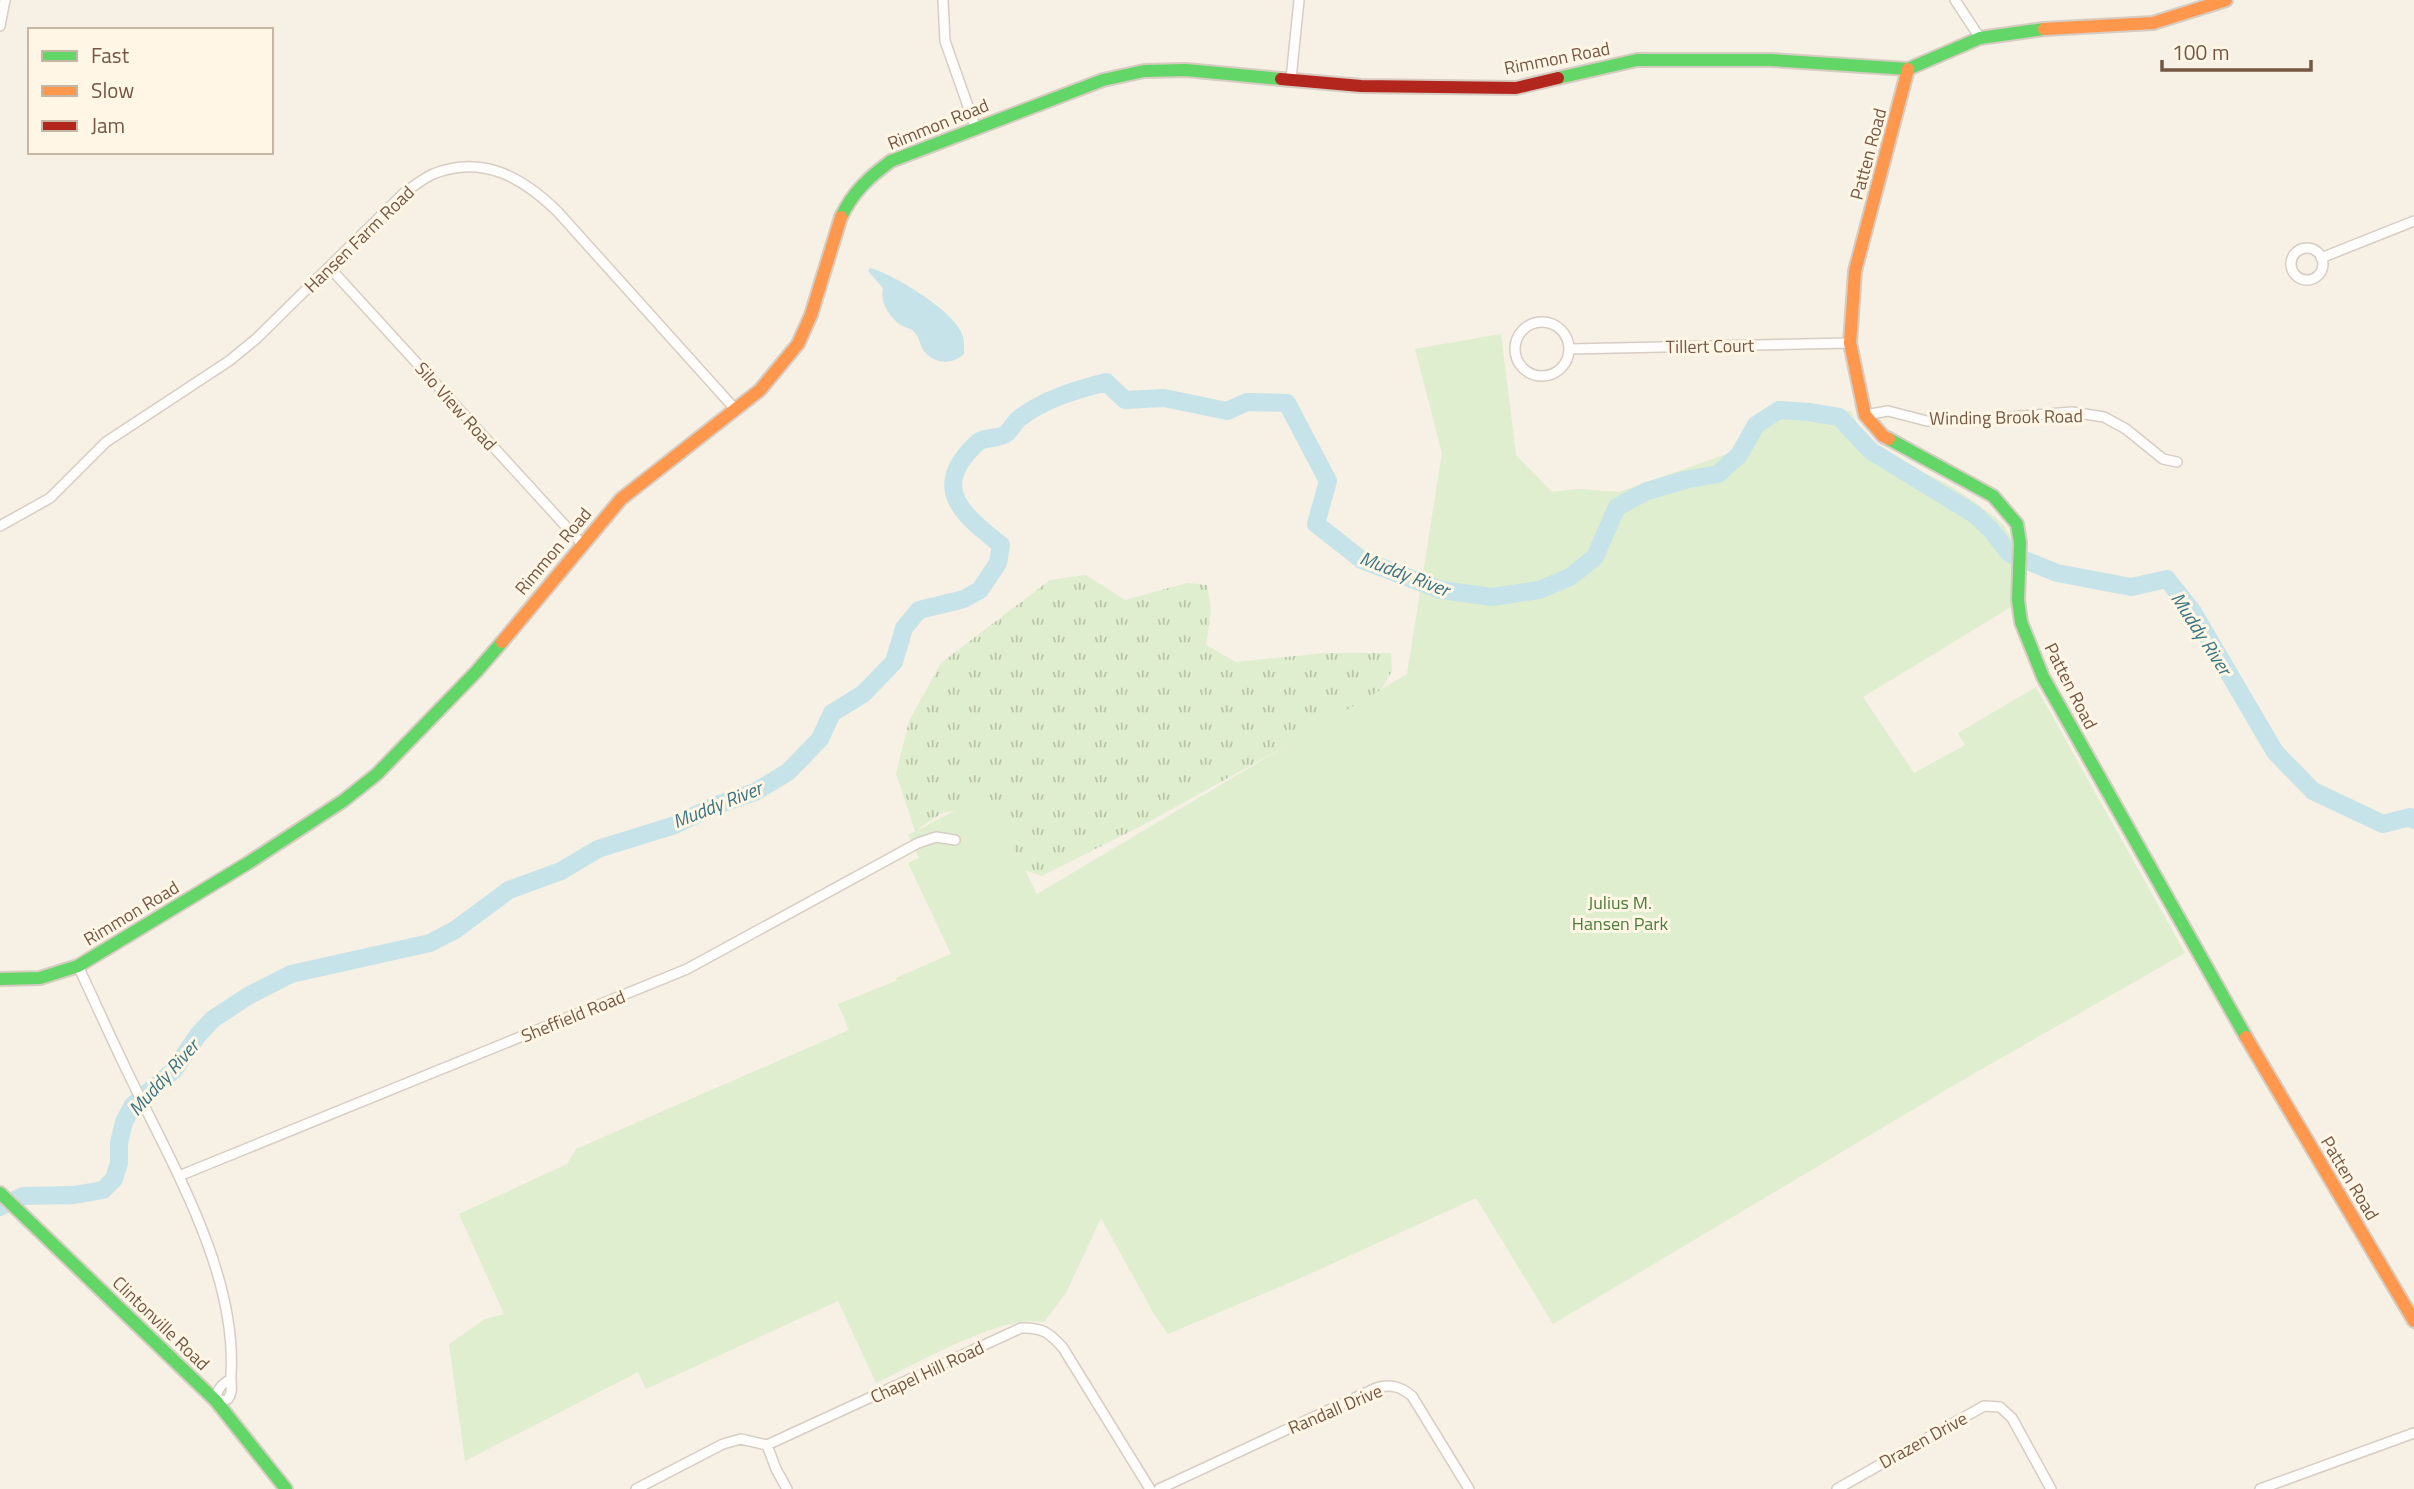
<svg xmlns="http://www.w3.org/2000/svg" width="2414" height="1489" viewBox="0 0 2414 1489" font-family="'Titillium Web',sans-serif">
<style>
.grass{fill:url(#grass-tufts)}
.park{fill:#dfeece}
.water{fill:#c5e3e8}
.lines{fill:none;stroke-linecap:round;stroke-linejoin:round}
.river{stroke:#c5e3e8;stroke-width:18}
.street-casing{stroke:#d7cdc3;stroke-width:12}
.fast-casing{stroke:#d7ccc1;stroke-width:16}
.slow-casing{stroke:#d7ccc1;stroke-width:16}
.jam-casing{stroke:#d7ccc1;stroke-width:16}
.street{stroke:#fefdfb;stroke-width:9}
.fast{stroke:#63d668;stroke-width:12}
.slow{stroke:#ff974d;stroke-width:12}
.jam{stroke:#b3261e;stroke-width:12}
.labels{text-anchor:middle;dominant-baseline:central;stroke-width:6;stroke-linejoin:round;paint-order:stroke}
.street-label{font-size:18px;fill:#755744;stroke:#fff6e5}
.park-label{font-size:18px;fill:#4c7c3b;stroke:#fff6e5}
.water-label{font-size:19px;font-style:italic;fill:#397584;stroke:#fff6e5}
</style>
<defs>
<pattern id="grass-tufts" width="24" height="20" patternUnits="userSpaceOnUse" patternTransform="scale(1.75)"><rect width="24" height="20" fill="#dfeece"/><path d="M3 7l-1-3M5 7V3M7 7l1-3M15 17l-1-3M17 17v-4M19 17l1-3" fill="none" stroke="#b9c4a9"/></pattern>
</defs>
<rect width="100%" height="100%" fill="#f6f0e5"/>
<path class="grass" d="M1086 575 1125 600 1187 583 1207 585 1211 611 1206 645 1236 662 1325 653H1391L1392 671 1378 695 1143 825 1042 876 1010 865 964 809 942 813 915 831 896 774 909 721 941 663 1050 580Z"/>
<path class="park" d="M1501 334 1516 455 1552 492 1579 489 1619 492 1721 456 1742 448 1769 413 1851 411C1867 452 1907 464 1943 482 1957 490 1971 499 1984 509 1994 516 2005 524 2010 536 2016 551 2010 589 2011 607L1863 697 1914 773 1965 745 1958 733 2036 687 2185 953 1966 1078 1553 1324 1476 1198 1303 1277 1168 1334 1154 1314 1101 1218 1066 1293 1044 1322C1003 1313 916 1364 876 1383L838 1301 646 1389 638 1372 465 1461 449 1344 485 1319 504 1314 459 1214 567 1164 576 1149 849 1030 838 1004 896 981V978L951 954 908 863 919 858 908 835 987 794 1037 894 1407 674 1442 453 1415 349Z"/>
<path class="water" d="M870 268C893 274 952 310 961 332 965 339 964 347 964 354 950 366 932 364 922 348 920 343 919 337 915 333 912 328 905 328 901 325 889 317 880 302 883 288L868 271Z"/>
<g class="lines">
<path class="river" d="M0 1207 23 1196 74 1195 103 1190 114 1179 119 1163V1143L124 1122 133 1105 174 1070 198 1035 213 1019 248 996 291 974 430 943 455 930 509 890 561 871 598 849 675 825 714 806 755 792 788 772 820 739 832 713 863 694 894 662 904 628 919 610 964 599 980 590 998 563 1001 545C962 514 929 488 977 443 984 436 999 440 1007 433 1012 428 1015 421 1021 417 1046 398 1077 390 1106 382L1125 400 1164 398 1227 411 1247 402 1287 403 1328 481 1316 524 1362 560 1441 590 1492 597 1539 590 1570 577 1595 557 1617 507 1647 491 1685 480 1718 474 1739 455 1756 425 1779 410 1809 412 1839 417 1871 451 1974 514 1991 530 2010 554 2057 573 2131 587 2167 579 2193 612 2275 752 2313 791 2383 824 2410 817 2414 820"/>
<defs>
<path id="street" d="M943 0 945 41 975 126
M1955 0 1980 38
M0 26 5 0
M1291 79 1299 0
M2291 264a16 16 0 1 1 32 0a16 16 0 1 1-32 0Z
M2321 258 2414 221
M330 268 582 544
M1515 349a27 27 0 1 1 54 0a27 27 0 1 1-54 0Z
M1569 349 1850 343
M1865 415 1888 411 1927 421H1963L2072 412 2104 417 2126 429 2163 459 2177 462
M0 526 50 498 106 442 229 361 256 339 405 192C414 186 424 178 433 174 483 154 523 178 557 211L735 409
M78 966C95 1002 111 1038 128 1073 171 1163 237 1272 231 1374 230 1384 234 1390 228 1399L217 1402C215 1392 221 1384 230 1380
M179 1176 687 969 918 843 936 837 955 840
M767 1445 776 1469 787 1489
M636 1489 723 1444 741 1439 767 1445 1021 1328C1042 1327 1050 1333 1063 1348L1150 1489
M1159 1489 1376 1388C1390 1384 1400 1386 1412 1396L1469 1489
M1837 1489 1984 1406 2000 1407 2012 1418 2051 1489
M2260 1489 2414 1433"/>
<path id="fast" d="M1558 78 1637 60H1771L1908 69 1980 38 2044 29
M841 217C853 192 869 177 891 161L1103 80 1144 71 1186 70 1281 79
M1889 439 1993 496 2017 524 2020 543 2018 600 2021 622 2043 677 2246 1037
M0 979 40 978 78 966 248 863 343 801 377 774 476 672 502 642
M0 1193 216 1401 286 1489"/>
<path id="slow" d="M2044 29 2153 23 2226 0
M1889 439 1883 436 1865 415 1850 343 1855 271 1908 69
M502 642 621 499 760 390 798 344 811 315 841 217
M2246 1037 2414 1321"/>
<path id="jam" d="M1281 79 1361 86 1516 88 1558 78"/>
</defs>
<use href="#street" class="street-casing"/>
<use href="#fast" class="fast-casing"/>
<use href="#slow" class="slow-casing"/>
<use href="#jam" class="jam-casing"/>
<use href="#street" class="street"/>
<use href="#fast" class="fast"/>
<use href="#slow" class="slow"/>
<use href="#jam" class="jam"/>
</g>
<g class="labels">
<g class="street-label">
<text transform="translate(1557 58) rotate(-11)">Rimmon Road</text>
<text transform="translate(938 124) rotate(-22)">Rimmon Road</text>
<text transform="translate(1868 154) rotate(-75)">Patten Road</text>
<text transform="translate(359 239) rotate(-44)">Hansen Farm Road</text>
<text transform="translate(1710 346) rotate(-1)">Tillert Court</text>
<text transform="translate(456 406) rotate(48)">Silo View Road</text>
<text transform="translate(2006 417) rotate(-1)">Winding Brook Road</text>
<text transform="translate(553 551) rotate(-50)">Rimmon Road</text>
<text transform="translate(2071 686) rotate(63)">Patten Road</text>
<text transform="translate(131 913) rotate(-31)">Rimmon Road</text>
<text transform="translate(573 1016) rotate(-22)">Sheffield Road</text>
<text transform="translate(2350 1178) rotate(59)">Patten Road</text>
<text transform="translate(161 1323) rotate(44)">Clintonville Road</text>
<text transform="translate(927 1372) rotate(-25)">Chapel Hill Road</text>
<text transform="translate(1335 1409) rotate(-23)">Randall Drive</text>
<text transform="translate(1923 1440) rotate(-29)">Drazen Drive</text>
</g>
<g class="park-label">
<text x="1620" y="902">Julius M.<tspan x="1620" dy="21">Hansen Park</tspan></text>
</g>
<g class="water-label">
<text transform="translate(1405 573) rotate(21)">Muddy River</text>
<text transform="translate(2202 633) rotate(57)">Muddy River</text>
<text transform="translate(717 804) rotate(-22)">Muddy River</text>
<text transform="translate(163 1077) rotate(-48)">Muddy River</text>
</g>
</g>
<rect x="28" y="28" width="245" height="126" fill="#fff6e5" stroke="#c8b6a5" stroke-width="2"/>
<rect x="42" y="51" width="35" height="10" fill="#63d668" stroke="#c8b6a5" stroke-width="2"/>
<text x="91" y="63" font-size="21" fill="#755744">Fast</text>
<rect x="42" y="86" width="35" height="10" fill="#ff974d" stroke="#c8b6a5" stroke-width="2"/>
<text x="91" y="98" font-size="21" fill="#755744">Slow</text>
<rect x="42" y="121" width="35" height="10" fill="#b3261e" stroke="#c8b6a5" stroke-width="2"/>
<text x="91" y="133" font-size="21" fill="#755744">Jam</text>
<path d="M2162 60v10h149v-10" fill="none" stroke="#755744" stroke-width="3.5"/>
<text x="2172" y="60" font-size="21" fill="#755744" stroke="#fff6e5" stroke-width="5" paint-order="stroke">100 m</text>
</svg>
